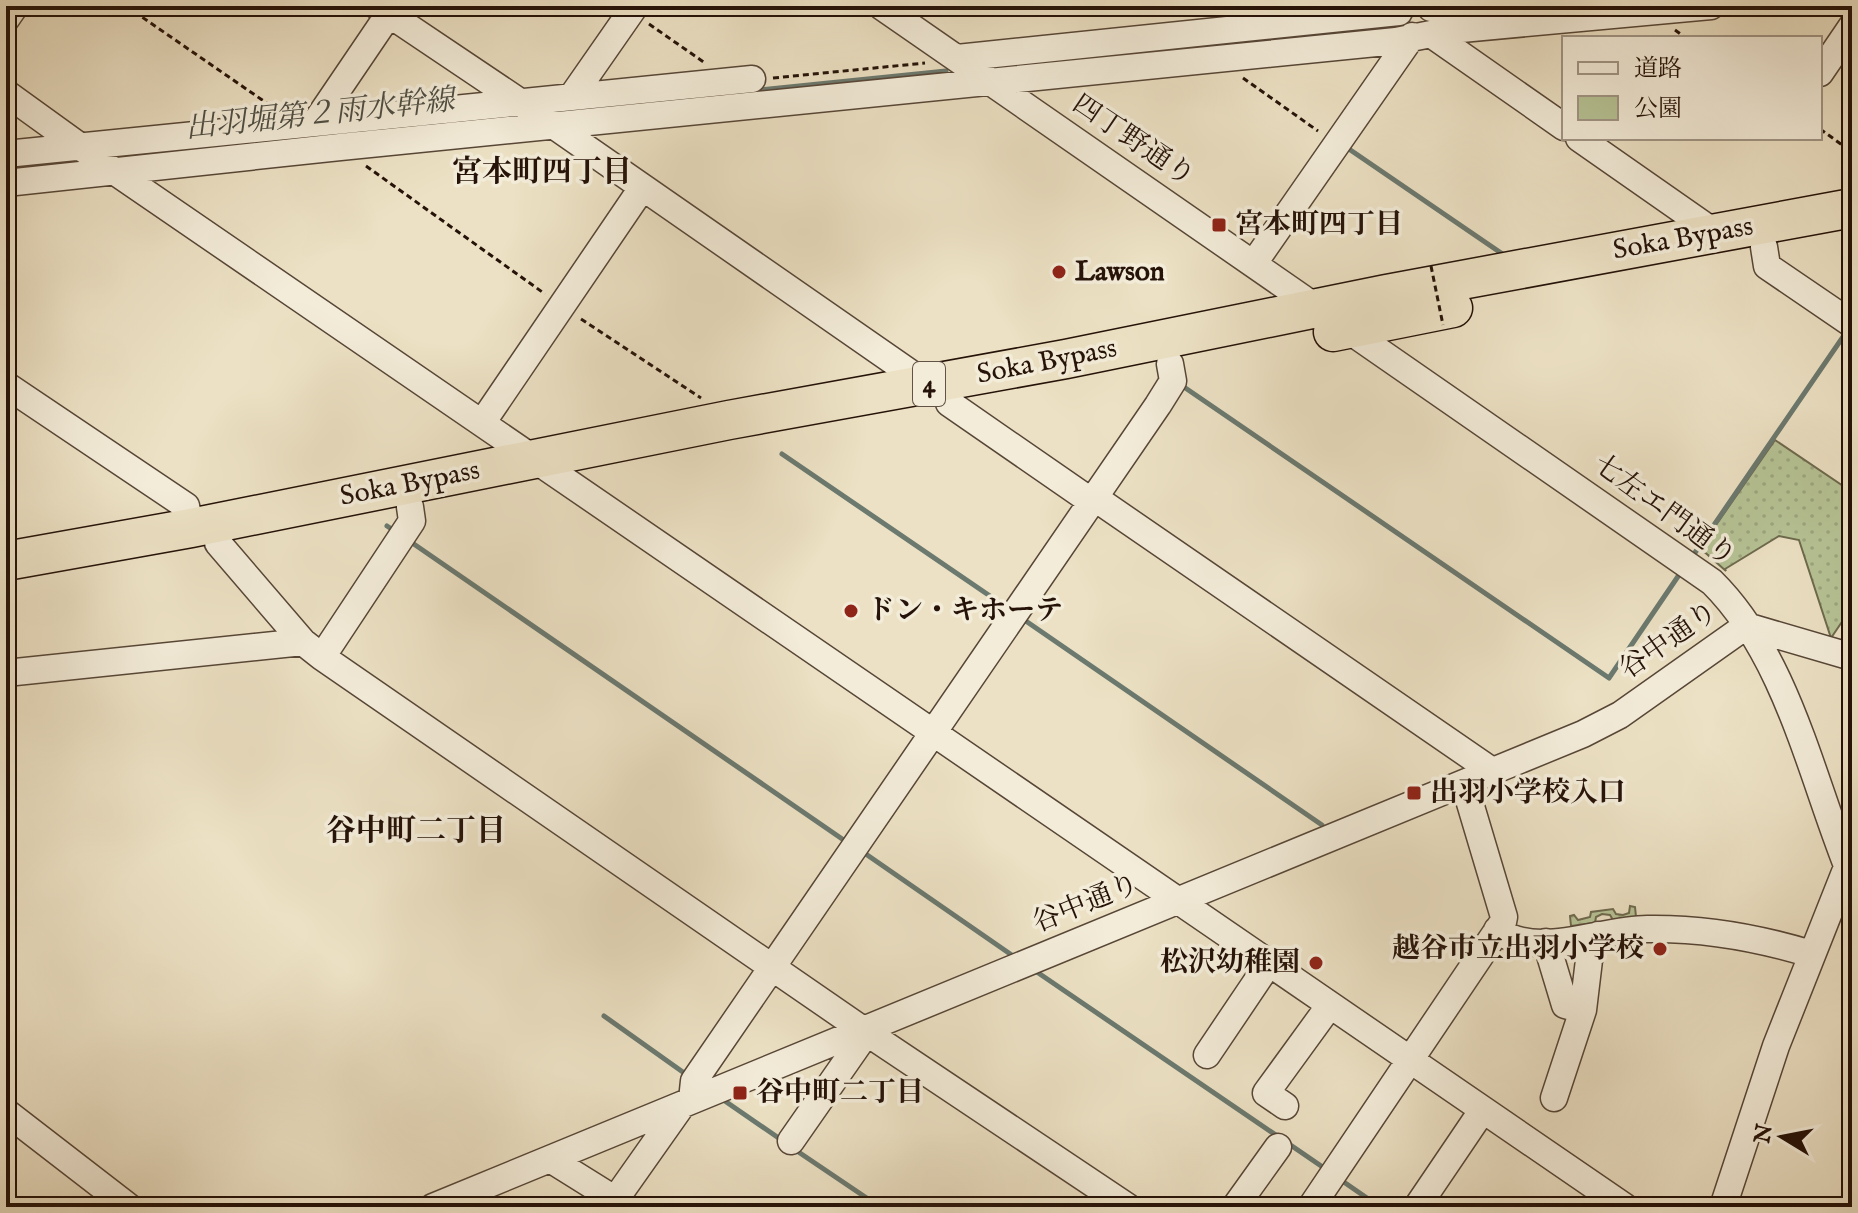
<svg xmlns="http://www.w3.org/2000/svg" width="1858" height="1213" viewBox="0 0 1858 1213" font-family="'IM FELL English','Noto Serif JP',serif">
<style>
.green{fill:url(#green-dots);stroke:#6e6a4e;stroke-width:2}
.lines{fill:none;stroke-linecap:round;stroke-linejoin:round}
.stream{stroke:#6b796f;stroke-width:5}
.minor-casing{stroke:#574637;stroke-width:29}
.highway-casing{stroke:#251208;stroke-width:41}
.path{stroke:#251208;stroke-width:3;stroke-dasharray:6 4;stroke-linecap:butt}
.minor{stroke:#f3ecd9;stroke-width:26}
.highway{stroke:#ece1c4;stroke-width:38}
.path-bridge{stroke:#251208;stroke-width:3;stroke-dasharray:6 4;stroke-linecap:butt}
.poi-dot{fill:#8f2418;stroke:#f3ecd9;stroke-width:3}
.labels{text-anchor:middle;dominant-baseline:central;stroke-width:7;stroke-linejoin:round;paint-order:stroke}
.shield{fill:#f3ecd9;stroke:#635347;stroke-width:2}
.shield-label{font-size:26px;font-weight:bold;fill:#251208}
.street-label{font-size:28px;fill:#251208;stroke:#f3ecd9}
.poi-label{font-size:28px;font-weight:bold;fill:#251208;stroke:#f3ecd9;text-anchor:start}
.water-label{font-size:30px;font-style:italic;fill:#4e4e44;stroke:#f3ecd9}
.neighbourhood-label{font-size:30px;font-weight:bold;fill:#251208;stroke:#f3ecd9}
</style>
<defs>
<pattern id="green-dots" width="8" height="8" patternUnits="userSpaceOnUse" patternTransform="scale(2)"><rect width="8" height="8" fill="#b6c395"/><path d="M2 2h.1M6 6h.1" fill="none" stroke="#9ca67f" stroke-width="1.8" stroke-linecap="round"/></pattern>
</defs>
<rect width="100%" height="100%" fill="#ece1c4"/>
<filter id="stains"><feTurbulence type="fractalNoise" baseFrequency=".0025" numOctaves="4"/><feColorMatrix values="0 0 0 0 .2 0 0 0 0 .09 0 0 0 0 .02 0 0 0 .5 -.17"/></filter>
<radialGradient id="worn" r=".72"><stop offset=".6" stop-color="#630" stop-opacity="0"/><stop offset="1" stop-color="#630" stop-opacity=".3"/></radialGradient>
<path class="green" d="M1775 440 1852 492V607L1831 638 1799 540 1779 536 1725 569 1726 571 1700 548Z
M1630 906 1635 907 1636 917 1613 920 1610 915 1602 914 1596 917 1595 923 1571 926 1570 916 1574 915 1578 920 1590 917 1591 912 1613 909 1616 914 1623 915 1629 913Z"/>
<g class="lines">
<path class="stream" d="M1006 67 1409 24
M751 91 946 71
M647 103 693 98
M1346 147 1504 255
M125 157 140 156
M6 168 75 162
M1181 385 1609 678 1681 572
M782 454 1009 609
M387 526 396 532
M408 540 848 843
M1692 557 1847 331
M1020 617 1322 825
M860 850 1016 958
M1034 970 1327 1170
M604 1016 687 1075
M722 1099 783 1141
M794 1149 880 1207
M1338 1178 1380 1207"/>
<defs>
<path id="minor" d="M377 6 520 102 926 384
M881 6 1712 582C1788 657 1812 781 1852 878
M1433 6 1431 8 1454 6
M6 19 15 6
M1431 34 1440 31 1711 6
M957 58 1399 12
M1820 73 1852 26
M6 93 114 171 1625 1207
M573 95 635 6
M315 123 389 14
M1579 138 1715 233
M6 154 752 79
M6 183 340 147 1396 41 1431 34 1564 127
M1764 247 1767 266 1852 324
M1254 263 1412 36
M6 385 186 506 191 528
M949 403 1092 502
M482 423 642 188
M1095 498 1492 771
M218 543 303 642 322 657 863 1030 1128 1207
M1746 626 1852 657
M322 657 412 521 410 507
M6 673 303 642
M1497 930C1538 960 1600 929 1647 929 1702 928 1759 938 1811 954
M1546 942 1565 1005 1583 1010 1589 960 1598 935
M1207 1055 1269 963
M1554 1098 1583 1010
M692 1100 694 1081 1158 405 1173 381 1170 364
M1285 1106 1266 1093 1330 1005
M6 1112 129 1207
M791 1141 867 1032
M550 1159 627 1207
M433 1207 1583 734 1620 715 1746 626
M610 1207 682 1105
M1235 1207 1278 1147
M1311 1207 1503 922 1504 917 1464 783
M1417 1207 1482 1111
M1723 1207 1776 1046 1851 857"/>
<path id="highway" d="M1333 332 1453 308
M6 561 191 528 729 420 1066 359 1386 294 1852 208"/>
</defs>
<use href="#minor" class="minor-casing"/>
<use href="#highway" class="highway-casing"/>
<path class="path" d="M126 6 268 104
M1139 6 1152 15
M649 24 705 63
M1675 30 1686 38
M773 78 925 63
M1243 78 1318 131
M1820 129 1852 152
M366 166 545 294
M581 319 701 398"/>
<use href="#minor" class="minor"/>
<use href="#highway" class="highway"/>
<path class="path-bridge" d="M1431 266 1443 325"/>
</g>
<g class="poi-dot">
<rect x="1211" y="217" width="16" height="16" rx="4"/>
<circle cx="1059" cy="272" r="8"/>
<circle cx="851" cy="611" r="8"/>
<rect x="1406" y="785" width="16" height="16" rx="4"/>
<circle cx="1660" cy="949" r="8"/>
<circle cx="1316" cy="963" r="8"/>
<rect x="732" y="1085" width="16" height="16" rx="4"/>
</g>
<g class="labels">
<rect class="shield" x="913" y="362" width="32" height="44" rx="6"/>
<g class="shield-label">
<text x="929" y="384">4</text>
</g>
<g class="street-label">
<text transform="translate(1133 141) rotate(34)">四丁野通り</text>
<text transform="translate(1683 239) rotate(-10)">Soka Bypass</text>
<text transform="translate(1047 362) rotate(-11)">Soka Bypass</text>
<text transform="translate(410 484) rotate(-11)">Soka Bypass</text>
<text transform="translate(1664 511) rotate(36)">七左エ門通り</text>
<text transform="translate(1669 641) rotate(-35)">谷中通り</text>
<text transform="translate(1086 904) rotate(-22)">谷中通り</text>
</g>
<g class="poi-label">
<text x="1235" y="225">宮本町四丁目</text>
<text x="1075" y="272">Lawson</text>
<text x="867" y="611">ドン・キホーテ</text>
<text x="1430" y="793">出羽小学校入口</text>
<text x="1644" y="949" text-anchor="end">越谷市立出羽小学校</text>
<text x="1300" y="963" text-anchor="end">松沢幼稚園</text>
<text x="756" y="1093">谷中町二丁目</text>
</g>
<g class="water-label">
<text transform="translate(320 115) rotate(-6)">出羽堀第２雨水幹線</text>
</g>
<g class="neighbourhood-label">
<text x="542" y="173">宮本町四丁目</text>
<text x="416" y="832">谷中町二丁目</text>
</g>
</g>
<rect width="1858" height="1213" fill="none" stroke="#ece1c4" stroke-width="32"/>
<rect x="8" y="8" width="1842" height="1197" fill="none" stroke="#251208" stroke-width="4"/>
<rect x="16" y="16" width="1826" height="1181" fill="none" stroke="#251208" stroke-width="2"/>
<rect x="1562" y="36" width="260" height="104" fill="#f3ecd9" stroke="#a19585" stroke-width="2"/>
<rect x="1578" y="62" width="40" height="12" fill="#f3ecd9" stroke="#a19585" stroke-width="2"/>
<text x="1634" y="76" font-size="24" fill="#251208">道路</text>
<rect x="1578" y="96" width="40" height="24" fill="#b6c395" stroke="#a19585" stroke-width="2"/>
<text x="1634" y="116" font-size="24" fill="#251208">公園</text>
<g transform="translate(1782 1137) rotate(280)" stroke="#f3ecd9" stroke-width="6" paint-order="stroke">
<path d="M0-6L14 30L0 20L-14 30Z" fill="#251208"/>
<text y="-12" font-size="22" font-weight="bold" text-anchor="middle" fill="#251208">N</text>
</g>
<rect width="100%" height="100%" filter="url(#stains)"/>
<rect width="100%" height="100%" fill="url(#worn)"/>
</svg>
